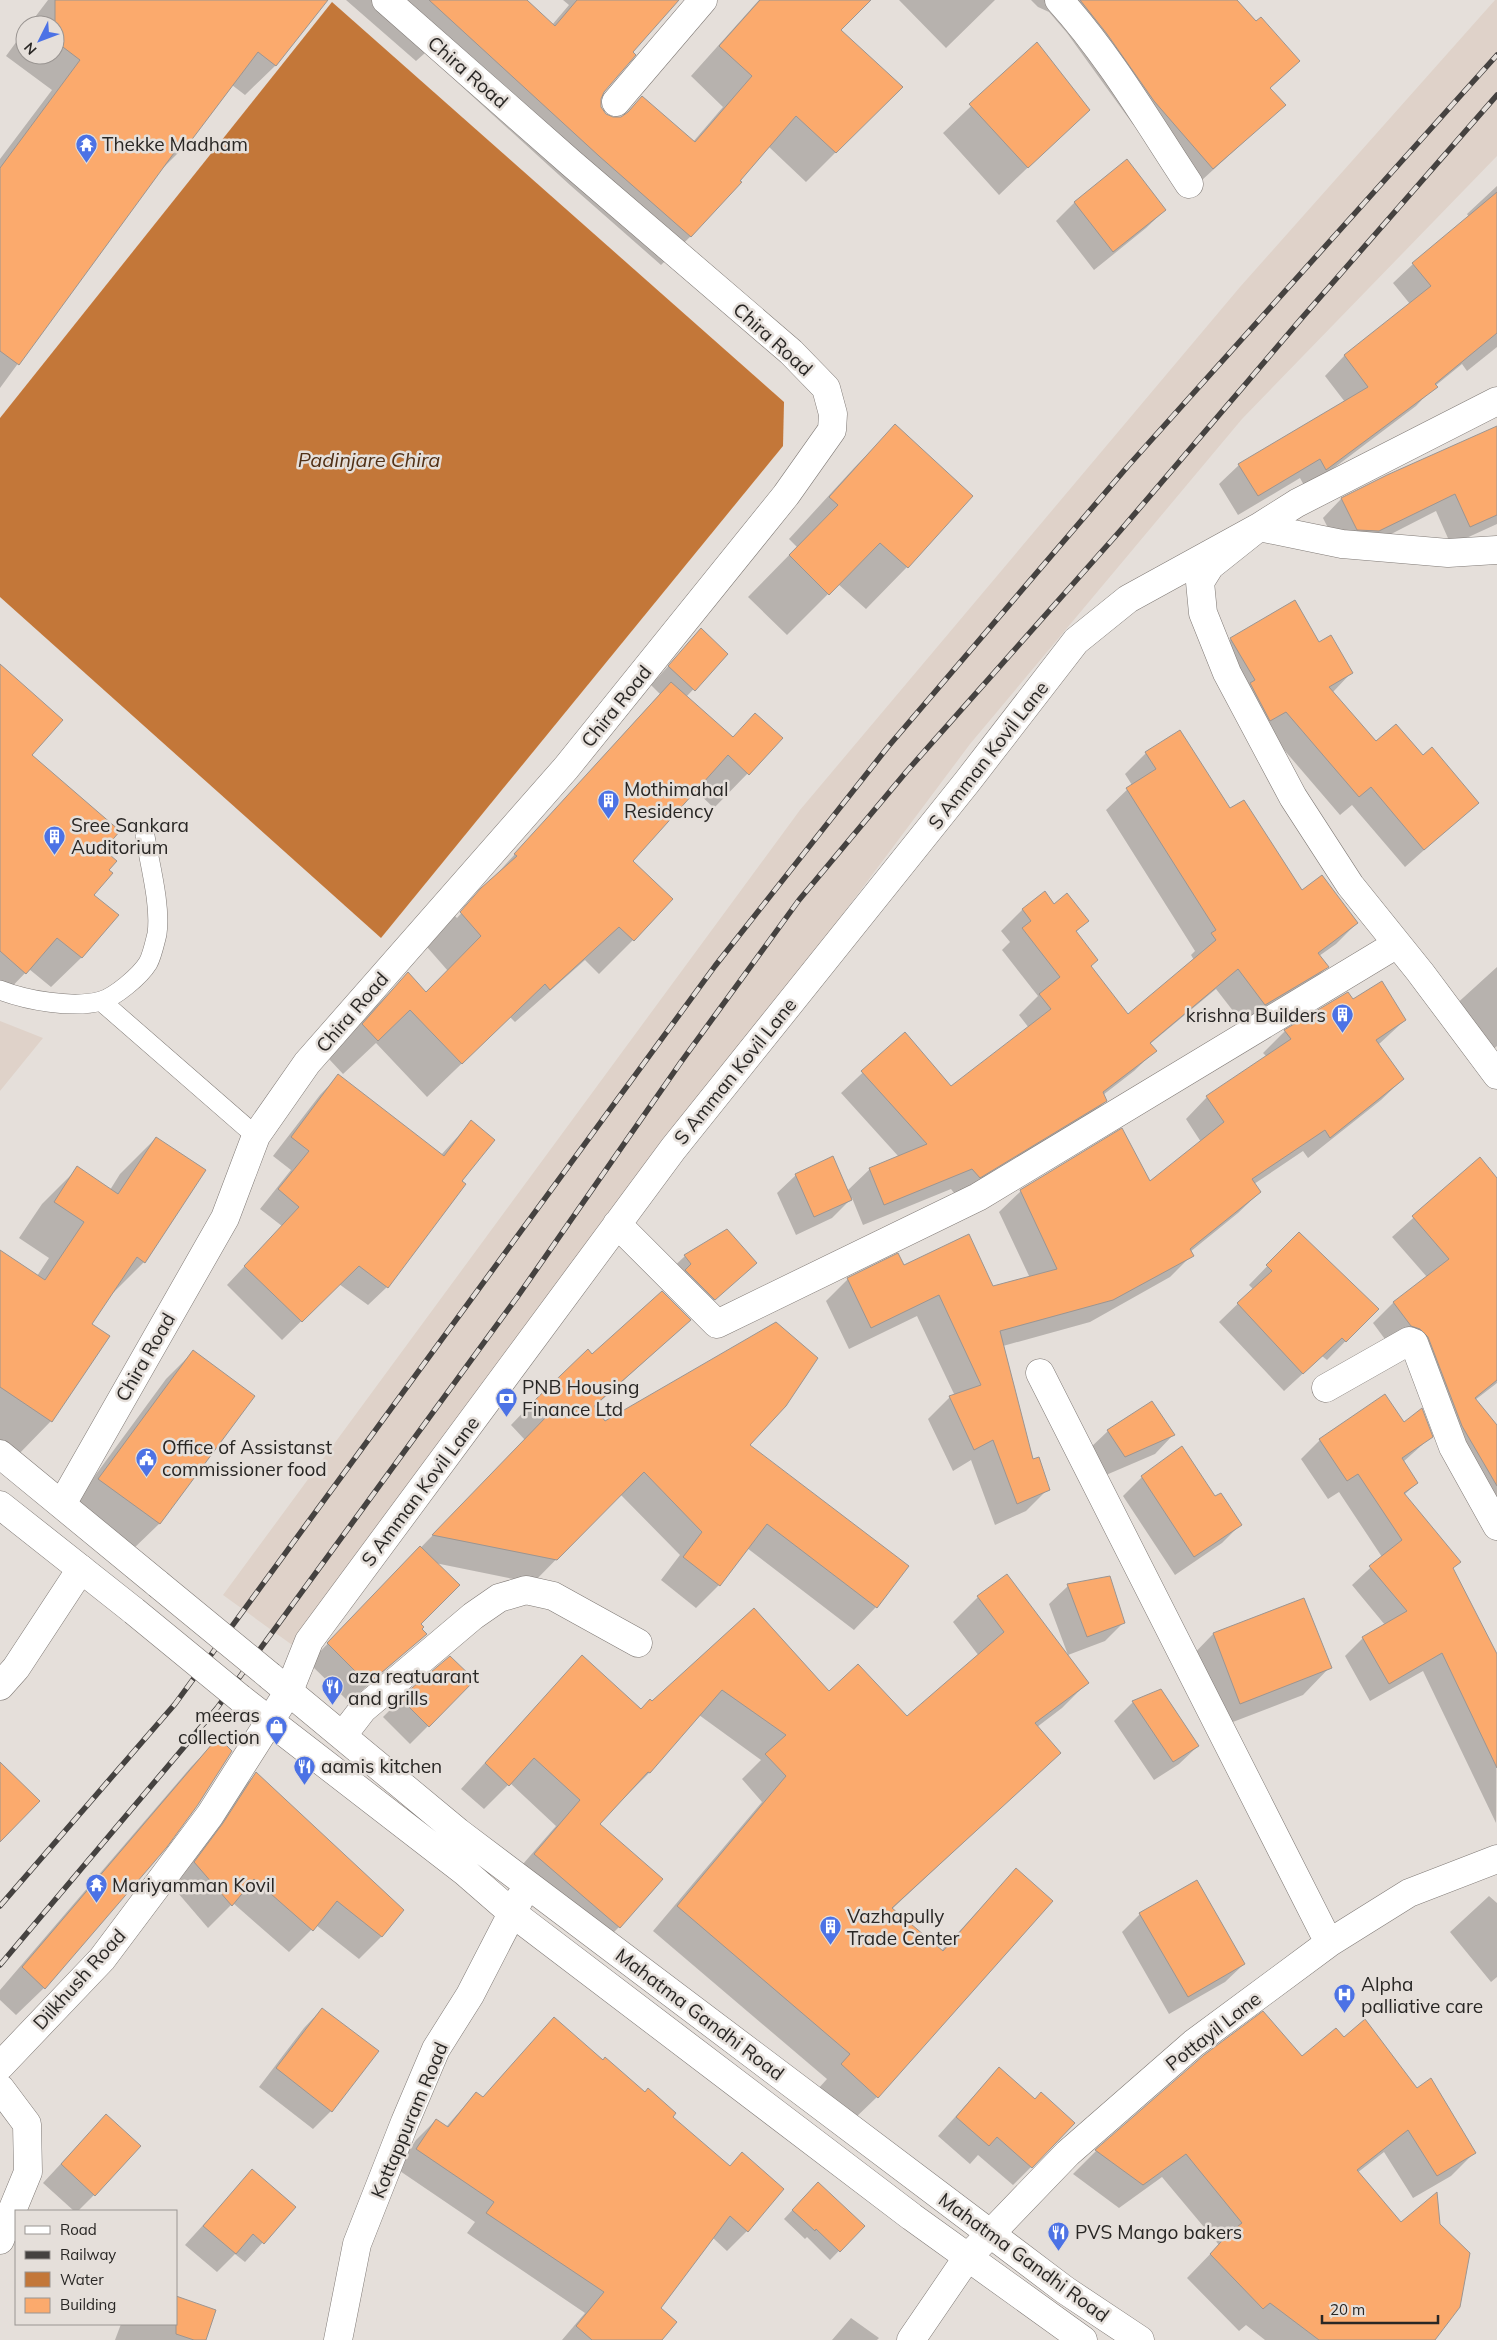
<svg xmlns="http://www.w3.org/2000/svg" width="1497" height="2340" viewBox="0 0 1497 2340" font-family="Mulish,sans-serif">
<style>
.built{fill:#dfd2c9}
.water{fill:#c37739}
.shadow{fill:#0003}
.building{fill:#fbaa6d;stroke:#9c9591}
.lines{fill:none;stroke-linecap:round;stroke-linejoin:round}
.lane-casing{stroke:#7f7975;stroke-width:20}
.street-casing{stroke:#7f7975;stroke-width:29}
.secondary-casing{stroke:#7f7975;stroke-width:29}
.lane{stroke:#fff;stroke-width:19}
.street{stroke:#fff;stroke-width:28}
.secondary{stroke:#fff;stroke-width:28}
.rail-casing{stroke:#454240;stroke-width:5.5}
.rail{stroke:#e5dfda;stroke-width:4;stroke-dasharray:11;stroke-linecap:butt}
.secondary-bridge-casing{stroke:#7f7975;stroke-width:29;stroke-linecap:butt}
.secondary-bridge{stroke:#fff;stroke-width:28}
.labels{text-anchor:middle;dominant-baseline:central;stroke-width:5;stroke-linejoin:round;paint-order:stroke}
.street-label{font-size:19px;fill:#292725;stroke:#e5dfda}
.poi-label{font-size:19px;fill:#292725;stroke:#e5dfda;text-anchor:start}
.water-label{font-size:20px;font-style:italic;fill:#513117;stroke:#e5dfda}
</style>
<rect width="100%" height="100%" fill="#e5dfda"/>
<path class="built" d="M1495 0H1497V156L1242 419 970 744 295 1647 223 1595 800 810 1240 287Z
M0 1021 43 1038 0 1091Z"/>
<path class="water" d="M332 2 784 402 783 446 381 938 0 597V418Z"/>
<path class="shadow" d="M48 0H327L275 66 245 95 232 85 186 145 158 173 0 388V159L52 90 6 56 25 30V55H55V25H29Z
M346 0H525L552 25 569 5 563 0H677L632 52 603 91 599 99 600 107 605 114 612 118H621L642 98 693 142 723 107 691 76 759 0H869L840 31 901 87 806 182 768 146 691 236 661 265 570 185 425 53 416 61Z
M899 0H995L946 48Z
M1031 0H1235L1256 23 1298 61 1269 89 1284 105 1190 191 1132 123 1067 33 1049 12 1038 7Z
M1037 43 1088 110 999 195 943 133Z
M1127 161 1165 210 1146 228 1094 270 1056 221 1074 203Z
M1497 186V347L1467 371 1462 364 1435 386 1416 406 1306 489 1300 478 1238 515 1219 484 1239 465 1345 402 1325 376 1344 356 1410 304 1393 283 1413 264 1469 217 1467 214Z
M895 426 972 496 907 567 866 609 838 584 787 635 748 597 797 547 789 539 854 468Z
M1497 428V524L1451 545 1436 511 1360 550 1338 548 1323 518 1341 499 1387 476Z
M701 630 727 654 686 697 732 738 781 739 714 808 695 790 631 862 633 940 599 974 585 960 515 1022 510 1017 427 1097 376 1043 343 1074 329 1059 374 1008 408 974 426 993 448 971 427 947 455 916 457 918 660 694 651 685Z
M1231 639 1319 644 1351 673 1333 692 1376 743 1423 756 1477 803 1405 867 1352 805 1340 815 1267 730 1212 657Z
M0 673 30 755 108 870 93 895 117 915 81 958 51 987 29 969 0 999Z
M1146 753 1230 810 1301 892 1357 923 1336 944 1319 956 1327 967 1306 988 1244 1025 1216 989 1150 1044 1155 1051 1134 1071 1103 1095 1106 1101 1085 1122 958 1198 951 1189 863 1225 852 1198 832 1218 796 1235 777 1193 796 1175 847 1191 870 1169 899 1157 841 1093 904 1034 951 1088 1029 1028 1019 1015 1038 996 1002 950 1010 942 1001 931 1022 910 1044 893 1054 905 1087 921 1075 933 1090 966 1128 1016 1194 960 1191 955 1195 951 1106 810 1132 785 1125 774Z
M1497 967V1046L1490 1052 1453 1007Z
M1347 994 1353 1001 1405 1020 1378 1045 1403 1079 1381 1100 1308 1158 1303 1151 1254 1184 1260 1192 1238 1213 1190 1252 1192 1255 1170 1277 1090 1322 1003 1346 1032 1460 1048 1489 1026 1511 995 1525 971 1460 953 1471 928 1419 950 1397 955 1396 917 1316 849 1349 826 1301 848 1279 897 1255 903 1267 993 1288 1030 1278 999 1212 1021 1191 1149 1183 1201 1142 1186 1119 1207 1097 1267 1057 1263 1053 1285 1031Z
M338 1076 441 1155 471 1122 460 1181 387 1287 368 1305 339 1284 282 1340 227 1285 282 1226 260 1209 291 1170 273 1156 320 1095Z
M156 1138 144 1262 108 1298 90 1325 51 1421 16 1457 0 1447V1251L37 1276 49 1258 19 1238 42 1204 78 1168 110 1190 120 1174Z
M1479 1159 1497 1179V1383L1475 1400 1497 1427V1541L1442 1446 1408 1358 1390 1346 1373 1323 1393 1303 1427 1277 1392 1237Z
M727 1230 755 1263 696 1317 666 1274 685 1256Z
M1281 1252 1377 1309 1327 1360 1322 1356 1284 1391 1219 1322 1253 1289 1249 1285Z
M690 1320 593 1408 604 1422 748 1445 876 1607 854 1630 747 1548 719 1585 696 1608 661 1580 680 1555 620 1494 533 1583 435 1563 419 1624 420 1629 426 1634 349 1702 309 1663 525 1440 511 1425 533 1402 592 1356Z
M193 1352 253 1396 159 1524 131 1551 72 1507 166 1379Z
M1404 1424 1431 1437 1403 1462 1417 1483 1404 1495 1452 1569 1497 1656 1496 1823 1423 1671 1370 1701 1345 1656 1363 1638 1385 1625 1352 1585 1382 1557 1339 1492 1328 1499 1301 1459 1320 1440Z
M1108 1431 1173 1435 1155 1454 1106 1475 1089 1449Z
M1182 1448 1215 1498 1240 1525 1222 1543 1175 1575 1123 1496 1142 1477Z
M1068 1586 1124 1622 1105 1641 1068 1655 1049 1604Z
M978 1597 1087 1683 1062 1708 1037 1727 1059 1753 892 1909 941 1951 1016 1870 877 2097 852 2121 817 2090 827 2079 653 1931 762 1802 742 1779 761 1760 699 1715 649 1773 598 1824 619 1927 594 1952 510 1879 556 1826 510 1783 484 1809 461 1789 582 1656 641 1710 652 1702 754 1609 829 1692 907 1718 979 1656 953 1622Z
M1303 1599 1330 1667 1303 1695 1212 1730 1186 1662 1213 1634Z
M401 1699 428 1726 410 1744 383 1717Z
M1133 1702 1198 1746 1179 1764 1154 1780 1114 1721Z
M218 1739 166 1846 44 1988 16 2015 0 2000V1990L191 1767Z
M256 1774 403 1910 381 1937 359 1959 316 1925 289 1952 233 1903 208 1928 172 1886 233 1797Z
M1489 1896 1497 1903V1977L1491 1982 1450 1932Z
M1140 1914 1244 1964 1225 1982 1169 2014 1122 1932Z
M322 2009 331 2111 313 2129 259 2087 304 2028Z
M554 2019 729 2167 742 2154 747 2231 727 2251 713 2238 659 2308 661 2340H562L585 2313 467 2233 475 2222 397 2169 416 2140 436 2120 446 2127 476 2093 482 2098Z
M1344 2039 1417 2089 1475 2152 1451 2176 1413 2198 1384 2152 1357 2173 1434 2340H1265L1246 2325 1239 2331 1187 2278 1219 2245 1162 2177 1119 2208 1073 2174 1096 2151 1205 2056 1302 2057Z
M999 2068 1031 2167 1013 2185 978 2155 970 2164 938 2136Z
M106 2115 94 2195 78 2211H74L43 2183Z
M252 2171 295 2207 245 2262 235 2254 217 2272 185 2245Z
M809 2192 863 2226 830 2260 807 2237 805 2239 784 2219Z
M851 2318 879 2338 877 2340H832Z
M121 2324H176L204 2340H115Z"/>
<path class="building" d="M55 0H328L276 66 258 52 187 146 182 142 19 365 0 351V168L80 60 55 41Z
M429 0H527L555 26 577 0H679L633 52 636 55 604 92 601 99V107L606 114 613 117H621L628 112 642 96 695 142 752 76 719 46 760 0H871L841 30 903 87 836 153 796 116 740 181 742 182 691 237 599 156Z
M1080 0H1237L1256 21 1261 17 1300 61 1270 88 1286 105 1213 169 1154 101 1107 34Z
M1037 42 1090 110 1028 168 969 104Z
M1127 159 1166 210 1113 252 1074 202Z
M1497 192V333L1435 384 1438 387 1326 470 1320 459 1258 496 1238 464 1368 387 1344 355 1431 286 1412 263Z
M895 424 973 496 908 568 880 543 829 595 789 555 838 505 829 497Z
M1497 426V515L1470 527 1455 494 1379 531 1357 530 1341 498 1387 475Z
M1295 600 1319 642 1331 635 1353 673 1329 687 1376 741 1396 724 1423 755 1432 747 1479 803 1424 850 1371 787 1359 797 1286 712 1270 721 1250 683 1255 680 1230 638Z
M701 628 728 654 695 691 668 666Z
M0 664 63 720 32 755 120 831 104 850 117 861 109 870 113 873 94 895 119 915 82 958 57 938 26 974 0 951Z
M671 682 733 737 755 713 783 738 749 775 728 755 633 861 673 899 634 941 619 927 550 990 545 984 462 1064 410 1010 378 1041 362 1024 408 972 426 992 481 936 460 912 481 888 517 856 514 854Z
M1180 730 1230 808 1244 800 1302 890 1322 875 1358 923 1318 953 1329 967 1265 1005 1238 969 1150 1043 1157 1051 1103 1092 1107 1101 980 1178 972 1169 884 1205 869 1168 927 1144 861 1071 905 1032 951 1086 1051 1009 1039 994 1060 977 1022 928 1031 921 1022 909 1045 891 1054 904 1067 893 1089 921 1076 931 1098 960 1091 966 1128 1014 1216 940 1211 933 1216 930 1126 788 1156 769 1145 752Z
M1382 981 1406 1020 1376 1040 1404 1079 1330 1138 1325 1130 1252 1179 1261 1192 1190 1249 1194 1256 1113 1300 1000 1331 1033 1459 1039 1457 1050 1490 1017 1504 993 1440 974 1450 949 1396 981 1385 939 1295 871 1328 847 1278 898 1253 904 1265 969 1234 993 1286 1057 1269 1020 1190 1122 1128 1150 1181 1224 1122 1206 1096 1291 1039 1284 1030 1348 992 1353 999Z
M338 1074 444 1156 471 1120 495 1140 462 1181 466 1184 388 1288 359 1266 302 1322 244 1266 299 1207 278 1189 309 1151 291 1137Z
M156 1137 206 1170 145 1263 137 1257 92 1324 110 1336 52 1422 0 1387V1250L45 1280 84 1222 54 1202 77 1166 118 1194Z
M833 1156 852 1200 814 1217 795 1174Z
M1480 1157 1497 1178V1380L1475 1398 1497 1425V1486L1462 1426 1428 1337 1420 1329 1411 1326 1393 1302 1449 1259 1412 1216Z
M727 1229 757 1263 715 1300 685 1270 691 1264 684 1255Z
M1299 1232 1379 1309 1346 1342 1342 1338 1303 1374 1237 1303 1272 1271 1266 1265Z
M662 1291 691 1320 594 1406 605 1421 776 1322 818 1358 786 1406 750 1445 909 1566 877 1608 767 1524 720 1586 683 1557 702 1532 644 1472 557 1560 432 1535 547 1416 533 1402 588 1349 592 1354Z
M193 1350 255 1396 160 1524 98 1479Z
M1385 1394 1404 1422 1422 1408 1433 1437 1402 1458 1418 1483 1404 1493 1461 1562 1453 1568 1497 1654V1768L1442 1653 1389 1684 1362 1637 1407 1611 1369 1566 1402 1540 1358 1474 1347 1481 1319 1439Z
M1152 1401 1175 1435 1125 1457 1107 1430Z
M1182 1446 1215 1496 1221 1493 1242 1525 1194 1557 1141 1476Z
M420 1546 460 1585 421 1624 424 1627 422 1629 427 1634 368 1684 327 1643Z
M1007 1574 1089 1683 1035 1723 1061 1753 892 1908 943 1951 1016 1868 1053 1901 878 2098 841 2064 850 2054 677 1906 786 1776 765 1754 786 1735 722 1690 650 1773 648 1772 600 1824 663 1879 620 1928 534 1854 580 1800 534 1758 509 1786 485 1763 582 1655 641 1709 650 1699 652 1701 754 1608 829 1691 858 1664 907 1716 1004 1632 977 1596Z
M1110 1576 1125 1623 1087 1637 1067 1584Z
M1304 1598 1332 1668 1240 1704 1213 1633Z
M450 1656 475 1680 429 1727 400 1698Z
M1161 1689 1199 1746 1173 1762 1132 1701Z
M218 1737 232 1751 197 1806 167 1847 45 1989 22 1967Z
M0 1762 40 1801 0 1842Z
M256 1772 404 1910 382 1937 337 1901 313 1931 254 1879 232 1906 194 1862 223 1823Z
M1197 1880 1245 1964 1188 1997 1139 1913Z
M322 2008 379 2051 332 2112 276 2068Z
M1263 2011 1302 2056 1336 2028 1344 2037 1365 2019 1417 2088 1431 2078 1476 2153 1437 2176 1408 2130 1357 2170 1401 2222 1437 2192 1440 2224 1470 2253 1460 2307 1435 2340H1319L1270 2303 1263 2309 1210 2254 1229 2233 1242 2223 1186 2154 1143 2185 1095 2150 1204 2055Z
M554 2017 603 2060 605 2057 645 2092 648 2088 676 2113 673 2117 730 2166 742 2152 784 2189 748 2232 730 2216 661 2308 677 2322 662 2340H592L576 2326 604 2292 486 2213 494 2202 416 2149 436 2119 448 2127 476 2092 483 2097Z
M999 2067 1035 2099 1041 2092 1075 2123 1032 2168 997 2137 989 2146 956 2117Z
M106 2114 141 2146 95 2196 61 2164Z
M252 2169 296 2207 264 2244 253 2234 236 2254 203 2226Z
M818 2182 865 2226 840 2252 816 2229 815 2231 792 2210Z
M176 2296 216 2310 206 2340H194L176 2334Z"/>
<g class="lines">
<defs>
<path id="lane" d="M0 990C26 1000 73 1009 101 1001 115 997 140 976 148 963 152 956 155 942 157 934 161 906 150 865 145 836
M101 1001 256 1136"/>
<path id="street" d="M1059 0C1109 55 1148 122 1189 184
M616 102 703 0
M1497 401 1297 503 1259 527 1210 566 1200 582 1203 613 1227 673 1293 797 1350 885 1420 972 1497 1075
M617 1224 717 1324 978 1197 1397 944
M1040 1373 1329 1943
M1326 1388 1409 1341 1414 1343 1453 1447 1497 1526
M62 1504 225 1218 256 1136 307 1063 566 768 786 495 832 430 833 414 826 388 791 352 571 163 386 0
M0 1686 16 1668 81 1569
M343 1735 363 1709 473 1616 499 1598 526 1590 553 1596 638 1643
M0 2066 102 1959 210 1815 289 1691 309 1641 673 1149 967 782 1076 641 1128 599 1259 527 1342 544 1448 553 1497 550
M0 2088 27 2124 28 2172 0 2240
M911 2340 967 2258 1068 2153 1194 2043 1329 1943 1409 1893 1497 1859"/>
<path id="secondary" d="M0 1454 158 1584
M0 1505 134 1611
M270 1676 458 1832 1065 2290 1140 2340
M240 1698 465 1872 511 1912 912 2217 1083 2340
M338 2340 357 2244 405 2122 436 2049 470 1995 520 1898"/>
</defs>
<use href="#lane" class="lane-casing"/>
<use href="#street" class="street-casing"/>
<use href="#secondary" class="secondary-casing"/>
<use href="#lane" class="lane"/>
<use href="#street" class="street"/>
<use href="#secondary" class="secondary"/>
<defs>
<path id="rail" d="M0 1906 175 1704 715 966 887 748 1128 466 1497 55
M0 1965 217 1708 518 1296 681 1062 799 900 907 771 1120 531 1301 319 1497 95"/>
</defs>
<use href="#rail" class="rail-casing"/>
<use href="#rail" class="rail"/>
<defs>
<path id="secondary-bridge" d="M158 1584 270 1676
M134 1611 240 1698"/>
</defs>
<use href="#secondary-bridge" class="secondary-bridge-casing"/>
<use href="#secondary-bridge" class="secondary-bridge"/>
</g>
<defs>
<symbol id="temple-pin" viewBox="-11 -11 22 30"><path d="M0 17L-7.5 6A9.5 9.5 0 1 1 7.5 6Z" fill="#4c72e5" stroke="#e5dfda"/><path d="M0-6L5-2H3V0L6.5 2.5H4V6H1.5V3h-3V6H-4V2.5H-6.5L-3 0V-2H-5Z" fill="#fff"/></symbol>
<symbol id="building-pin" viewBox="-11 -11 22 30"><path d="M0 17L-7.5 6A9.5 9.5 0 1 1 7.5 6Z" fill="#4c72e5" stroke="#e5dfda"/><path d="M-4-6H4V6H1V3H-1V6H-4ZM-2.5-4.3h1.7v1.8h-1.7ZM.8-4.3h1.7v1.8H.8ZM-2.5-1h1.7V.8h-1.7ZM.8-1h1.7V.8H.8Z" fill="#fff"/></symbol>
<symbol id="bank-pin" viewBox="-11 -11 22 30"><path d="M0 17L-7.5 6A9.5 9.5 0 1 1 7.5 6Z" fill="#4c72e5" stroke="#e5dfda"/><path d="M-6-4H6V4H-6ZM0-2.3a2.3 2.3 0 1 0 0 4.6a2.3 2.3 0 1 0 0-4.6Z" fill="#fff"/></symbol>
<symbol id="civic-pin" viewBox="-11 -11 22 30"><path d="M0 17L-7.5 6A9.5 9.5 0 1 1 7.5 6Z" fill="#4c72e5" stroke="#e5dfda"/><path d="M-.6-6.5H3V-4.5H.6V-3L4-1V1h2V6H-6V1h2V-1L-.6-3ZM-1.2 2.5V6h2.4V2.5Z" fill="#fff"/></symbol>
<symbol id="restaurant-pin" viewBox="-11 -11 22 30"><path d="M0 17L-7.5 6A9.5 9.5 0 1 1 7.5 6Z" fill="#4c72e5" stroke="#e5dfda"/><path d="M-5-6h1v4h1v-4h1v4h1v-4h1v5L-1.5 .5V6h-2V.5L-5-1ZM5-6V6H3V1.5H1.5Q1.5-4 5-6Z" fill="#fff"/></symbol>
<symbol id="shop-pin" viewBox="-11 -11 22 30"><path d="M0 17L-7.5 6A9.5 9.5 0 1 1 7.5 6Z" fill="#4c72e5" stroke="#e5dfda"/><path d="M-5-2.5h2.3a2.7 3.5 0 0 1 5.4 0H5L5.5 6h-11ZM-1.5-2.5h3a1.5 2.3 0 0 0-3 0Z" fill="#fff"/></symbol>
<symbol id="hospital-pin" viewBox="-11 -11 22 30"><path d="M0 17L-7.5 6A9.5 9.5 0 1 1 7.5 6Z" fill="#4c72e5" stroke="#e5dfda"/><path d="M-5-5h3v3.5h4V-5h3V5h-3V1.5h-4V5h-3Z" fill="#fff"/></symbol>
</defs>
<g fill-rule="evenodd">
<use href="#temple-pin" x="74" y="132" width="25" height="34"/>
<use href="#building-pin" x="596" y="788" width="25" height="34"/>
<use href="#building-pin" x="42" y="824" width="25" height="34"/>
<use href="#building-pin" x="1330" y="1002" width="25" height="34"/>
<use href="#bank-pin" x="494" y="1386" width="25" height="34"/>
<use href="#civic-pin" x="134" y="1446" width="25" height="34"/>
<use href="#restaurant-pin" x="320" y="1674" width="25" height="34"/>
<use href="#shop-pin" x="264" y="1714" width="25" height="34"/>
<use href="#restaurant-pin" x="292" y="1754" width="25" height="34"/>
<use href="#temple-pin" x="84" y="1872" width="25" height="34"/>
<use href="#building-pin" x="818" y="1914" width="25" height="34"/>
<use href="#hospital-pin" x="1332" y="1982" width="25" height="34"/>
<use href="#restaurant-pin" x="1046" y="2220" width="25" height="34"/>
</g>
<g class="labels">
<g class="street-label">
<text transform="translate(468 72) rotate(41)">Chira Road</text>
<text transform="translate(773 339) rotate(42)">Chira Road</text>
<text transform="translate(616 706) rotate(-51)">Chira Road</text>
<text transform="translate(988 755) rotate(-52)">S Amman Kovil Lane</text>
<text transform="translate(352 1012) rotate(-49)">Chira Road</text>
<text transform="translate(735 1071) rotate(-51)">S Amman Kovil Lane</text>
<text transform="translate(145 1357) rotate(-60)">Chira Road</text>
<text transform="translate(420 1491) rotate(-53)">S Amman Kovil Lane</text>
<text transform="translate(79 1979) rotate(-48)">Dilkhush Road</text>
<text transform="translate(700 2014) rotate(37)">Mahatma Gandhi Road</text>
<text transform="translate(1213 2031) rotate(-38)">Pottayil Lane</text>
<text transform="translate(409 2120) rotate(-67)">Kottappuram Road</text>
<text transform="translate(1024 2257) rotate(36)">Mahatma Gandhi Road</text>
</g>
<g class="poi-label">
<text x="102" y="144">Thekke Madham</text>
<text x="624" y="789">Mothimahal<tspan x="624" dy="22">Residency</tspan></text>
<text x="71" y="825">Sree Sankara<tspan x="71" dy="22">Auditorium</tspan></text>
<text x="1326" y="1015" text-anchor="end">krishna Builders</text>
<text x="522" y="1387">PNB Housing<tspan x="522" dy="22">Finance Ltd</tspan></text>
<text x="162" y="1447">Office of Assistanst<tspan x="162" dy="22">commissioner food</tspan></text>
<text x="348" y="1676">aza reatuarant<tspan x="348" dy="22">and grills</tspan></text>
<text x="260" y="1715" text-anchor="end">meeras<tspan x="260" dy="22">collection</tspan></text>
<text x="321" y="1766">aamis kitchen</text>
<text x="112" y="1885">Mariyamman Kovil</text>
<text x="847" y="1916">Vazhapully<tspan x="847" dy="22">Trade Center</tspan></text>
<text x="1361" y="1984">Alpha<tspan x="1361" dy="22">palliative care</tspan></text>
<text x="1075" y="2232">PVS Mango bakers</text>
</g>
<g class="water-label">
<text x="369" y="459">Padinjare Chira</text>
</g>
</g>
<rect x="15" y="2210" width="162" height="115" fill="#e5dfda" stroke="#9a9592"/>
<rect x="25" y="2226" width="25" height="8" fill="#ffffff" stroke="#9a9592"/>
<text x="60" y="2235" font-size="15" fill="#292725">Road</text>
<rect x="25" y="2251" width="25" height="8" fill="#454240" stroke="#9a9592"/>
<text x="60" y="2260" font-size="15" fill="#292725">Railway</text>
<rect x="25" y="2272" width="25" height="15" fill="#c37739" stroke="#9a9592"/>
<text x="60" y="2285" font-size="15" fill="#292725">Water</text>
<rect x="25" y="2298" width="25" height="15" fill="#fbaa6d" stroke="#9a9592"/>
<text x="60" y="2310" font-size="15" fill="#292725">Building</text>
<g transform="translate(40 40) rotate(228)"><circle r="24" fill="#e5dfda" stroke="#9a9592"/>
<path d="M0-4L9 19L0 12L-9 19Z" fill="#4c72e5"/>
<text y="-8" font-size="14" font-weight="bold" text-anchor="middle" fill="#292725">N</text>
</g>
<path d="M1322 2315v8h116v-8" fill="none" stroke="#292725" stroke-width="2.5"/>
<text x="1330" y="2315" font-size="15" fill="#292725" stroke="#e5dfda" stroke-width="4" paint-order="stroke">20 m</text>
</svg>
